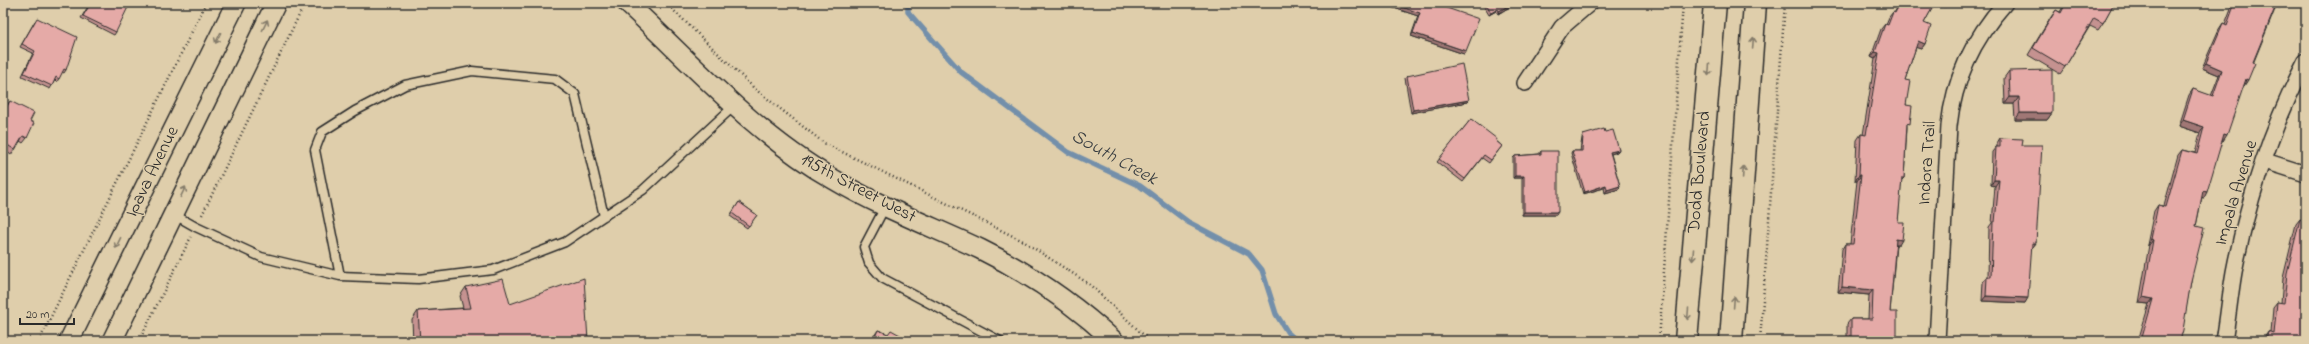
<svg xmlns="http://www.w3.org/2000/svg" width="2309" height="344" viewBox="0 0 2309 344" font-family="'Indie Flower',sans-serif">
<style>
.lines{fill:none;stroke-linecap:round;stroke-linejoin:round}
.stream{stroke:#738faa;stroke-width:5.5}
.service-casing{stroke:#2b2b2b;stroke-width:11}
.minor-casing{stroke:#2b2b2b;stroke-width:18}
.tertiary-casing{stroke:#2b2b2b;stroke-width:22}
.secondary-casing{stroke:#2b2b2b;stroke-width:25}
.path{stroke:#2b2b2b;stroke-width:2.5;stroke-dasharray:1 3;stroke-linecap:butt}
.service{stroke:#dfceab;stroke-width:8}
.minor{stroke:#dfceab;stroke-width:15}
.tertiary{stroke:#dfceab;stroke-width:19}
.secondary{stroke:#dfceab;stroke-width:22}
.wall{fill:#c59290;stroke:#2b2b2b}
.shaded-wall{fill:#a07775;stroke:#2b2b2b}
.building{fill:#e5aaa7;stroke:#2b2b2b}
.oneway{stroke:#857c6b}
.labels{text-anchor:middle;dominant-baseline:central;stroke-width:3;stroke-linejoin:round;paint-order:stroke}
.street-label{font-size:18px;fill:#2b2b2b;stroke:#dfceab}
.water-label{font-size:19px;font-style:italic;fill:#373c40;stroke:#dfceab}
</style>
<rect width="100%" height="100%" fill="#dfceab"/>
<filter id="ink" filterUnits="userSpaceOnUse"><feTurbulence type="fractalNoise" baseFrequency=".025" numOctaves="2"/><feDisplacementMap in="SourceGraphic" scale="8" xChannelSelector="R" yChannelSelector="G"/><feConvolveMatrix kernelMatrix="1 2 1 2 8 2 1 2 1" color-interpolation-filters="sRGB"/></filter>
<g filter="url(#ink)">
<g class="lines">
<path class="stream" d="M908 3V12L961 72 1068 152 1140 186 1188 222 1249 254 1262 270 1276 314 1288 333 1297 341"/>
<defs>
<path id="service" d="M885 207 864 247 869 263 882 278 1000 341
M173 214 196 227 261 257 340 276 418 279 493 270 565 242 643 190 734 106
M340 276 315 150 322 132 355 111 405 85 472 71 555 79 575 94 604 216"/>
<path id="minor" d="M1525 83 1562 27 1590 3
M2265 161 2306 174
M1937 341 1949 126C1954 78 1973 39 2005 3
M2224 341C2228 318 2230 295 2234 272 2248 200 2272 126 2306 61"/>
<path id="tertiary" d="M627 3C693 64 754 134 833 179 880 207 931 226 980 249 1029 273 1074 304 1114 341
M69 341 236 3
M112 341 276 3"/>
<path id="secondary" d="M1686 341 1715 3
M1731 341 1755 3"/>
</defs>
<use href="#service" class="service-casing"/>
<use href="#minor" class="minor-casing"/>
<use href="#tertiary" class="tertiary-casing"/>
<use href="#secondary" class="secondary-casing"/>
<path class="path" d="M666 3 755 89 824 143 1023 241 1089 284 1150 341
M202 215 305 3
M39 341 206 3
M139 341 191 237
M1659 341 1683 3
M1760 341 1785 3"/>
<use href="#service" class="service"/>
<use href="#minor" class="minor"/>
<use href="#tertiary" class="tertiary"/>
<use href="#secondary" class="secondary"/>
</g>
<path class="wall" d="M90 3 116 32 114 35 81 18Z
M1392 3H1432L1466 51 1464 54 1411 36 1418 16 1391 7Z
M1482 3H1516L1498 14 1496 11 1489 15Z
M1900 3H1935L1924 23 1925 44 1921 49 1916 47 1905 80 1907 128 1904 178 1901 181 1898 222 1899 245H1896L1890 312 1897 337 1901 341H1847V324L1851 319H1868L1869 295 1838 292 1842 249 1845 244H1850L1857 181H1855L1857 140 1861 134 1863 135 1875 59 1871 57 1881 29 1885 24H1886L1889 17 1893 12 1894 13Z
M1938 3H1948L1945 7Z
M2065 3H2114L2103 23 2098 30 2090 26 2065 67 2060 74 2028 55 2051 17 2056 10 2060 12Z
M2233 3H2284L2280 8 2276 7 2244 86H2243L2223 141 2222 140 2204 198 2202 197 2196 226 2191 281 2180 341H2138L2149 304 2139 303 2149 245H2147L2154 211 2158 205 2164 206 2178 155 2182 150 2195 153 2200 133 2179 126 2189 95 2193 89 2211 96 2219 75 2202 68 2219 29 2223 23 2225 24Z
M35 21 66 70 64 73 62 72 57 82 55 80 50 89 22 76 33 53 20 47Z
M2009 71 2052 113 2047 120H2015L2014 104H2005L2004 78Z
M1407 76 1467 102 1411 113 1405 78Z
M10 101 30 121 27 138 23 143 20 141 11 155 3 149V106L5 108Z
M1471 119 1502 146 1489 163 1482 158 1463 182 1437 162Z
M1605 132 1619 150 1617 152 1611 154 1620 186 1619 189 1605 193 1604 188 1583 194 1571 153 1572 151H1580L1582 138 1583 135Z
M2000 138 2022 145 2036 243 2032 248H2031L2025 303 1982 301 1983 282 1987 277H1988L1989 227 1992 223 1995 186 1991 185 1992 152 1996 147H1997V143Z
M1541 151 1556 215H1522V178H1513V158L1515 156 1539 154Z
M739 202 757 215 747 228 730 216Z
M2300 219 2303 341H2264V338L2268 332 2271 333 2273 307 2277 302 2281 303 2283 278 2296 224Z
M466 287 510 304 588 341H413L412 320 418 311 463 308 460 296Z
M878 330 888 334 911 341H866L868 337 872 339Z"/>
<path class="shaded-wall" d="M1513 3H1516L1498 14 1499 11Z
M2276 3H2284L2280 8 2274 6Z
M1393 4 1420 13 1418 16 1391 7Z
M1498 9 1496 11 1489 15 1491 13Z
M1413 33 1466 51 1464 54 1411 36Z
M1918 41 1925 44 1921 49 1914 47Z
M1875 52 1879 53 1875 59 1871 57Z
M2206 63 2222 70 2219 75 2202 68Z
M2246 79 2248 80 2244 86 2242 85Z
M2010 97H2019L2014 104H2005Z
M1469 100 1467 102 1411 113 1413 110Z
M2020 113H2052L2047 120H2015Z
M2183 120 2204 127 2200 133 2179 126Z
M2224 134 2227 135 2223 141 2220 140Z
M1619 150 1617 152 1608 155 1610 152Z
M1859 175H1861L1857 181H1855Z
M1515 176H1524L1522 178H1513Z
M1994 180H1999L1995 186 1991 185Z
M1606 185 1604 188 1583 194 1585 192Z
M1620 186 1619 189 1605 193 1607 190Z
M2203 191 2207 192 2204 198 2199 197Z
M1524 212H1558L1556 215H1522Z
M1896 239 1902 240 1899 245H1893Z
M2151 239 2153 240 2149 245H2147Z
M2032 243H2036L2032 248H2028Z
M1842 287 1873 290 1869 295 1838 292Z
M1986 296 2028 298 2025 303 1982 301Z
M2143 297 2153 299 2149 304 2139 303Z"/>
<path class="building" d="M91 3H130L116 32 83 16Z
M1393 3H1432L1479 19 1466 51 1413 33 1420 13 1393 4Z
M1486 3H1513L1499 11 1498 9 1491 13Z
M1900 3H1935L1924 23 1931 26 1925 44 1918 41 1905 80 1910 81 1906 105 1912 106 1910 124 1907 123 1904 178H1902L1898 222H1904L1902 240 1896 239 1890 312H1897V337H1901V341H1851V319H1872L1873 290 1842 287 1845 244H1853L1861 175H1859L1861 134 1866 135 1879 53 1875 52 1885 24 1888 25 1893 12 1895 13Z
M2066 3H2114L2103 23 2094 18 2065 67 2033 48 2056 10 2061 13Z
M2235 3H2277L2253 62 2255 63 2248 80 2246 79 2227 135 2224 134 2207 192 2203 191 2196 226 2204 228 2191 281 2183 330 2180 341H2141L2153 299 2143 297 2153 240 2151 239 2158 205 2166 207 2182 150 2197 154 2204 127 2183 120 2193 89 2213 96 2222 70 2206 63 2223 23 2227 25Z
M37 18 77 37 66 70 64 69 59 79 56 77 52 86 24 73 35 51 22 44Z
M1462 64 1469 100 1413 110 1407 76Z
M2052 70V113H2020L2019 97H2010L2009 71Z
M10 101 34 113 30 121 34 123 27 138 23 136 15 150 3 142V106L6 108Z
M1471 119 1497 139 1496 141 1502 146 1491 160 1484 155 1465 179 1439 159Z
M1604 129 1605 132 1613 130 1619 150 1610 152 1620 186 1607 190 1606 185 1585 192 1572 151H1582L1583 135Z
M2000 138 2023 139 2022 145H2042L2036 243H2032L2028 298 1986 296 1987 277H1991L1993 222H1995L1999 180H1994L1996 147H2000Z
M1541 151H1558V212H1524V176H1515V156L1541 154Z
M739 202 757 215 749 226 732 213Z
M2300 219 2306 221V327L2303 341H2266L2268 332 2274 334 2277 302 2284 303 2287 273Z
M584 278 588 341H420L418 311 471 308 466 287 503 279 510 304Z
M878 330 888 334 891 330 911 341H866L868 337 874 339Z"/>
<defs><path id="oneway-shaft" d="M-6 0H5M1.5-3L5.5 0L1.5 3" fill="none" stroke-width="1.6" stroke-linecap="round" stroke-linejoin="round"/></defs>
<g class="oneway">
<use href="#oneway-shaft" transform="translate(265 25) rotate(-64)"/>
<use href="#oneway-shaft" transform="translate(218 38) rotate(116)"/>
<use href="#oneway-shaft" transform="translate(1753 43) rotate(-86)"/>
<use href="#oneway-shaft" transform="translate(1709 70) rotate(95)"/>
<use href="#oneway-shaft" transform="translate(1743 172) rotate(-86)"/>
<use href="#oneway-shaft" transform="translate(183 192) rotate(-64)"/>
<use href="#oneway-shaft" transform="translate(118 243) rotate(116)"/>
<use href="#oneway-shaft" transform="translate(1693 255) rotate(95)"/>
<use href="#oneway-shaft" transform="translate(1734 302) rotate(-86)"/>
<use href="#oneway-shaft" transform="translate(1688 314) rotate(95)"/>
</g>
</g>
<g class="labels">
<g class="street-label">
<text transform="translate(1928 163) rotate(-86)">Indora Trail</text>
<text transform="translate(153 172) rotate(-64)">Ipava Avenue</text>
<text transform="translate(1700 172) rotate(-85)">Dodd Boulevard</text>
<text transform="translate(858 189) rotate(28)">195th Street West</text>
<text transform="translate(2237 193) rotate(-73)">Impala Avenue</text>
</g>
<g class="water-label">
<text transform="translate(1114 158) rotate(29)">South Creek</text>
</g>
</g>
<rect width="2309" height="344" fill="none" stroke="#dfceab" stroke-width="16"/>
<rect x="8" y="8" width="2293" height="328" fill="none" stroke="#2b2b2b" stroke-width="1.5" filter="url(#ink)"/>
<path d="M20 318v6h54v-6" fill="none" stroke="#2b2b2b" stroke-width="2"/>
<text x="26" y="318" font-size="12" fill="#2b2b2b" stroke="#dfceab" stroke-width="3" paint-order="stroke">20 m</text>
</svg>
